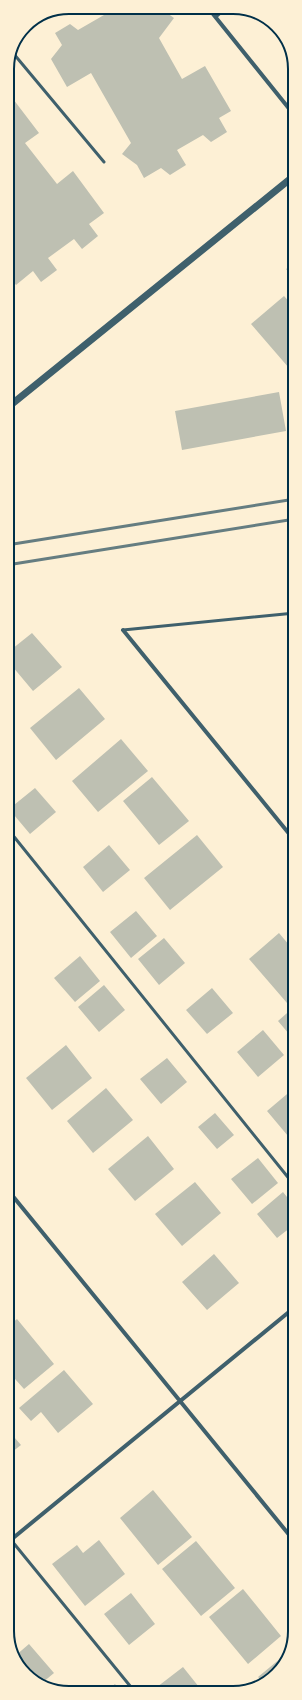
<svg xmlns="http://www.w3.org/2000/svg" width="302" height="1700" viewBox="0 0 302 1700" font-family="'PT Sans',sans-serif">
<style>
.building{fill:#bec0b2}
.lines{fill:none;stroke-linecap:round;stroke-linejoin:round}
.service{stroke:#3f606c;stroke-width:3}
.minor{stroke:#3f606c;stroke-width:4}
.tertiary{stroke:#3f606c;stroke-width:7}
.rail{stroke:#657d81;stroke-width:3}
.rim{fill:none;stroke:#003049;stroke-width:2}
</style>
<rect width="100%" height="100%" fill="#fdf0d5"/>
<path class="building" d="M100 7 147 8 150 13 160 8 174 18 159 38 182 79 205 66 231 111 219 118 227 132 211 142 203 135 177 150 186 165 170 175 161 168 144 178 137 165 122 154 131 143 91 73 67 87 51 59 62 45 55 33 70 24 78 30 104 15Z
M7 91 39 133 25 143 57 184 73 171 104 213 89 224 98 236 82 249 74 239 48 258 57 270 41 282 33 271 16 285 7 274Z
M295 263V280L286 269Z
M284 296 295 308V375L251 324Z
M279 392 286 431 182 450 175 411Z
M32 633 62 667 33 691 7 660V653Z
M79 688 105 719 56 760 30 728Z
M295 703V711L290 706Z
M121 739 148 771 98 812 72 781Z
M7 752 15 761 7 767Z
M152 777 189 821 159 845 123 801Z
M35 788 56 812 30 834 9 809Z
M197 835 223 867 170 910 144 878Z
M109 845 130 870 103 892 83 867Z
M136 911 157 936 131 958 110 932Z
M279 933 295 952V996L287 1003 249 959Z
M164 938 185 963 159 985 138 959Z
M80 956 100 981 75 1002 54 978Z
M104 985 125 1010 99 1032 78 1007Z
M212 988 233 1013 207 1034 186 1010Z
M295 1006V1041L278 1021Z
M263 1030 284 1055 258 1077 237 1052Z
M66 1045 92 1078 52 1110 26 1078Z
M167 1058 187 1082 161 1104 140 1079Z
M106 1088 133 1120 93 1153 67 1121Z
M293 1089 295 1092V1130L288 1136 267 1111Z
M215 1113 234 1135 217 1149 198 1127Z
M148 1136 174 1169 135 1201 108 1169Z
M258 1158 278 1183 252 1204 231 1179Z
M195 1182 221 1213 182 1246 155 1214Z
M283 1192 295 1207V1224L277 1238 257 1214Z
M214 1254 239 1283 207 1310 182 1282Z
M17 1319 54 1364 24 1389 7 1370V1327Z
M64 1370 93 1404 58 1433 41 1412 31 1421 19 1408Z
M7 1429 21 1445 7 1456Z
M153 1490 192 1537 158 1565 120 1518Z
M99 1540 125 1574 85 1606 52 1564 77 1545 83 1553Z
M196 1541 235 1588 201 1616 162 1569Z
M243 1589 281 1636 248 1664 209 1617Z
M131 1593 155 1624 129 1645 104 1614Z
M29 1644 54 1673 42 1683 22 1672 15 1656Z
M287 1653 280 1672 262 1681 258 1677Z
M183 1667 203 1692H161L157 1687Z
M115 1684 121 1692H105Z"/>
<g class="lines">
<path class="service" d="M216 17 225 9
M13 53 104 162
M123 630 295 613
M7 828 295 1186
M7 1535 135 1692"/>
<path class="minor" d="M209 9 295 116
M123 630 295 841
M7 1189 295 1542
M7 1543 295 1307"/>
<path class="tertiary" d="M7 408 295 175"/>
<path class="rail" d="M7 545 295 499
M7 565 295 519"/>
</g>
<path d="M0 0H302V1700H0ZM69 14H233A55 55 0 0 1 288 69V1631A55 55 0 0 1 233 1686H69A55 55 0 0 1 14 1631V69A55 55 0 0 1 69 14Z" fill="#fdf0d5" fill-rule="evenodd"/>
<path class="rim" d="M69 14H233A55 55 0 0 1 288 69V1631A55 55 0 0 1 233 1686H69A55 55 0 0 1 14 1631V69A55 55 0 0 1 69 14Z"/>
</svg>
